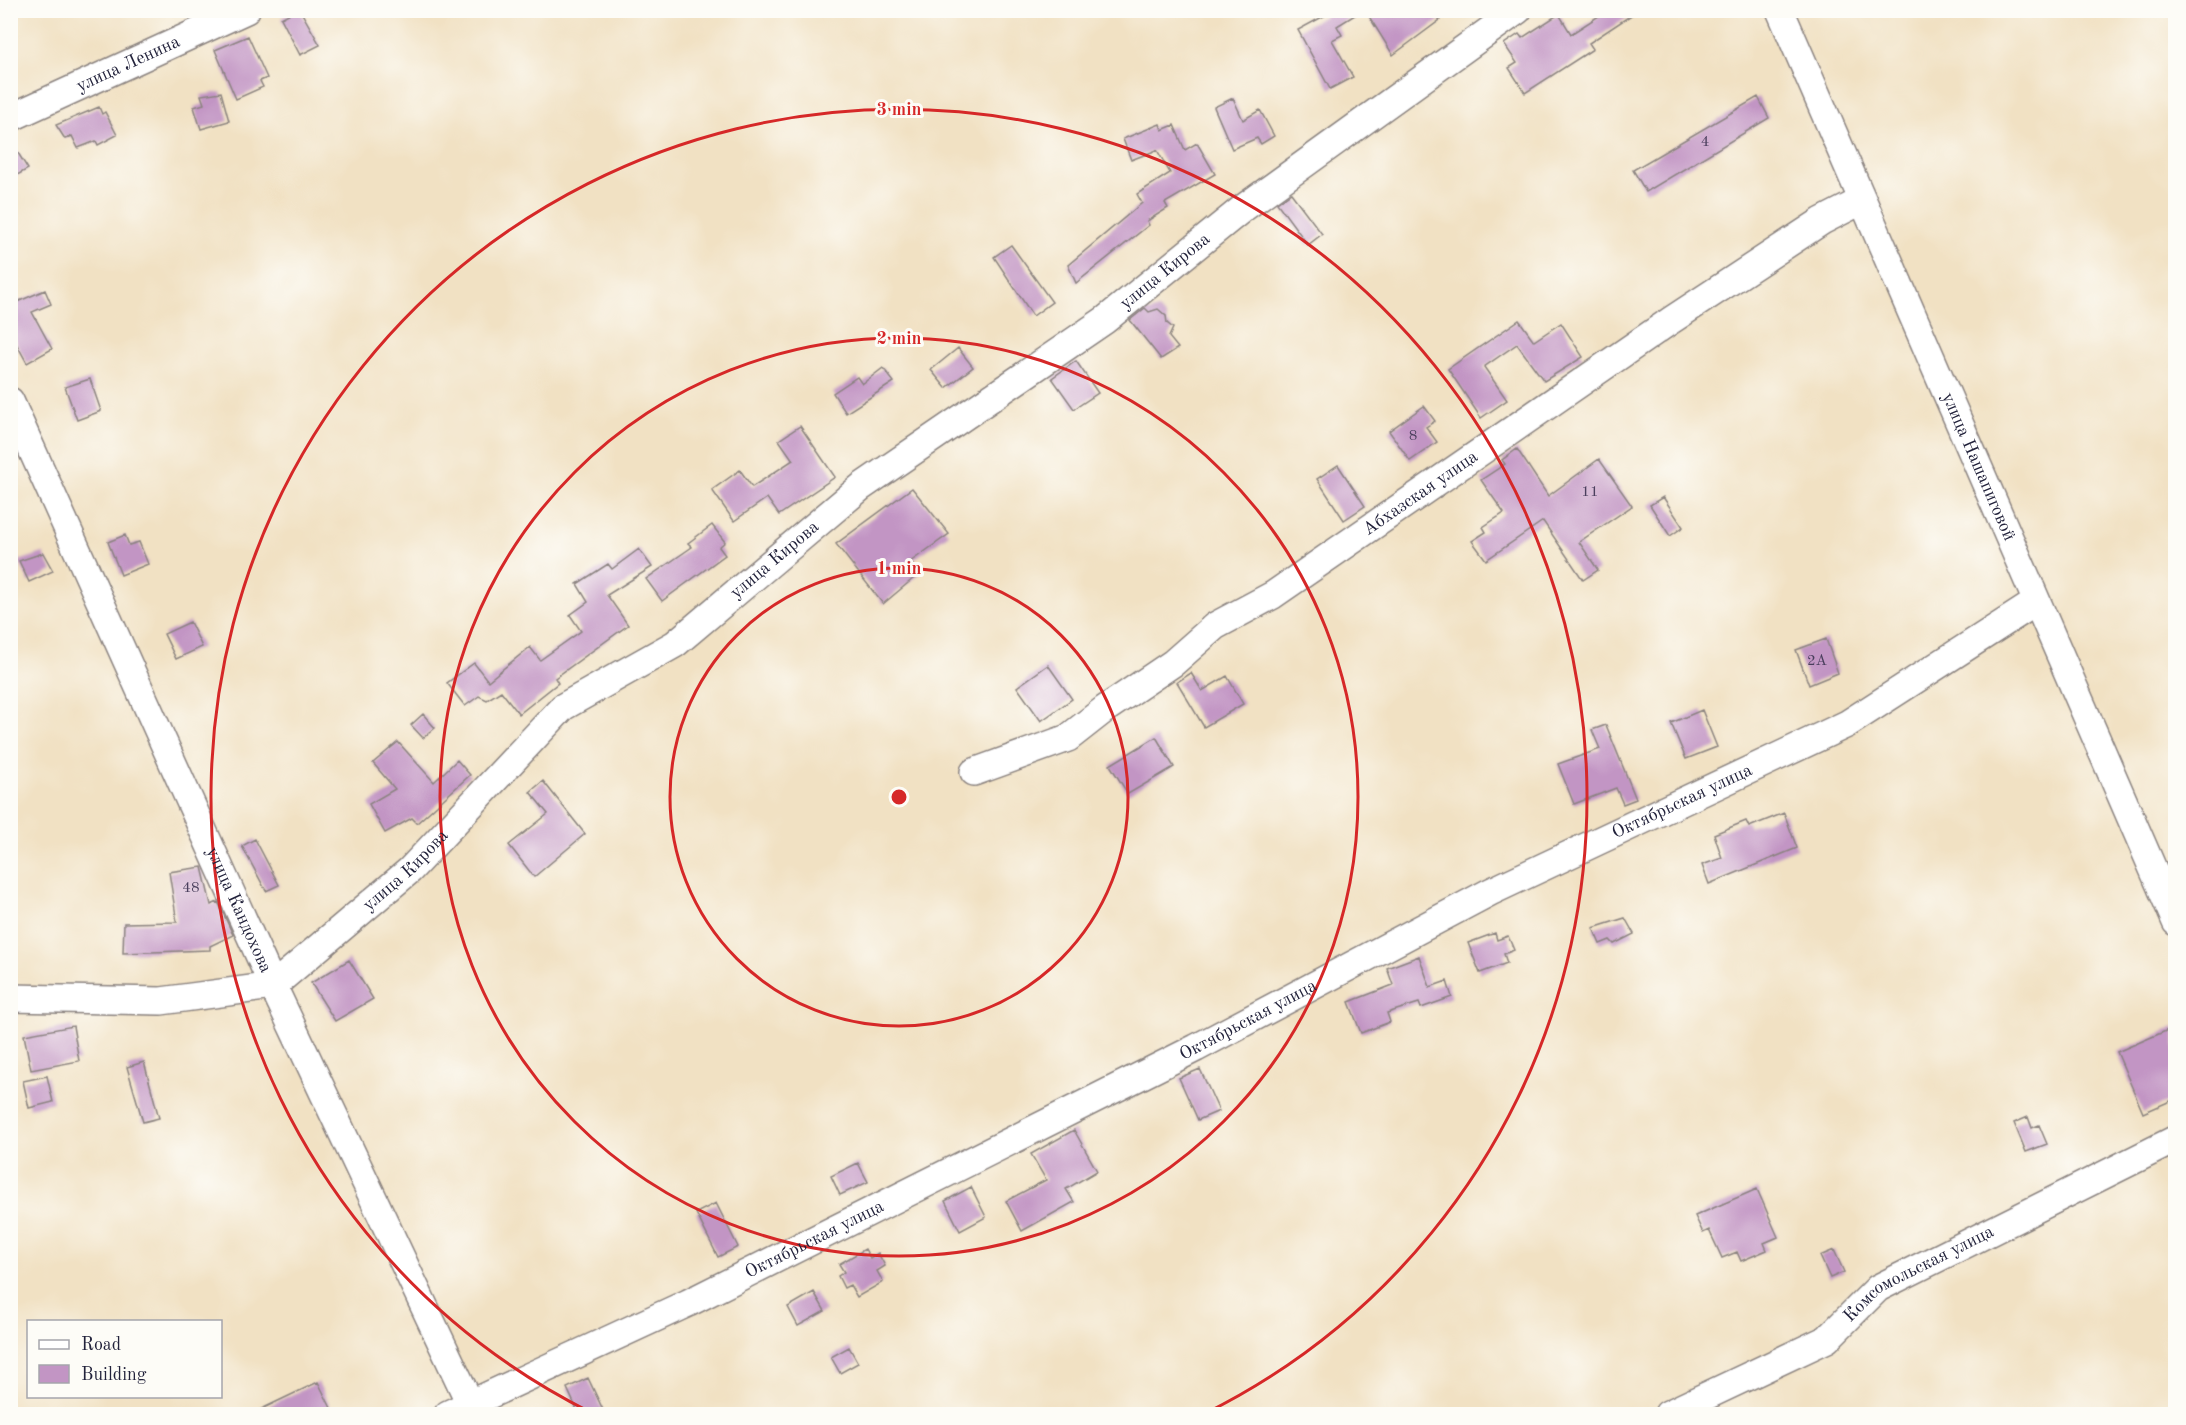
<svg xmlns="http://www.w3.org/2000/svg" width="2186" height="1425" viewBox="0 0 2186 1425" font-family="'Old Standard TT',serif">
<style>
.building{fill:#c295c4}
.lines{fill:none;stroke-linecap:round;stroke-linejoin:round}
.minor-casing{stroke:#8a827f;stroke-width:30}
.minor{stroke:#fff;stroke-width:27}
.ring{fill:none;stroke:#d62828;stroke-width:3}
.labels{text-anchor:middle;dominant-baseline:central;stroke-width:6;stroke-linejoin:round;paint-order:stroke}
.number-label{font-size:15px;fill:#4a3f5d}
.street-label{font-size:18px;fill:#22223b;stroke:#fdfcf7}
.centre{fill:#d62828;stroke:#fdfcf7;stroke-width:3}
.ring-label{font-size:18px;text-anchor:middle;font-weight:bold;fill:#d62828;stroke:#fdfcf7;stroke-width:6;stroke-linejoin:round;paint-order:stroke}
</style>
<rect width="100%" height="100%" fill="#fdfcf7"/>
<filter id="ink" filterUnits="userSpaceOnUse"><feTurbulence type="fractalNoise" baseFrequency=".0167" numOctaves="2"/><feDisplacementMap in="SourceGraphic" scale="12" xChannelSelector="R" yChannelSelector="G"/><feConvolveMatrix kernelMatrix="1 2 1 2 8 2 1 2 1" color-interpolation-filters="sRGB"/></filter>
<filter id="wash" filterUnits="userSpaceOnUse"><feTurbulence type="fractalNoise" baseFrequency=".008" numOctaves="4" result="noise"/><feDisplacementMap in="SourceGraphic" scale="24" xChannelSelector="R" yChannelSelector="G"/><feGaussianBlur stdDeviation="1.35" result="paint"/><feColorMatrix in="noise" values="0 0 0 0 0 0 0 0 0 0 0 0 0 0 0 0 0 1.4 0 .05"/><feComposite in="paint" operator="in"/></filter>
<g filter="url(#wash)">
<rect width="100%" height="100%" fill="#f1e1c3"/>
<g id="blocks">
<path class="building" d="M296 10H300L320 45 300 55 281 18Z
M1335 10H1363L1337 26 1342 35 1332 40 1353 77 1330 89 1298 30Z
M1365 10H1433L1440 20 1393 55Z
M1608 10H1639L1589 43 1593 49 1525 93 1509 68 1517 63 1504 44 1519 34 1522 38 1559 14 1571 34Z
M248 36 267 78 260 81 263 87 236 99 215 50Z
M221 92 229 121 201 129 194 107 204 104 201 95Z
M1758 97 1769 118 1646 192 1633 170Z
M1233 98 1243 120 1260 110 1274 136 1261 144 1257 138 1232 149 1214 107Z
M99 107 102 114 105 112 117 135 98 145 96 141 78 148 72 136 65 139 56 125Z
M1160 124 1162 130 1174 125 1185 150 1197 143 1215 174 1165 203 1168 208 1147 221 1149 225 1076 283 1068 265 1142 203 1137 194 1170 173 1157 150 1131 160 1123 139Z
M10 140 28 169 10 179Z
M1291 193 1322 234 1308 245 1277 203Z
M1011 245 1052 302 1033 316 994 257Z
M45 290 51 304 32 312 52 349 27 363 10 332V305Z
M1145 308 1149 312 1158 309 1166 316 1167 323 1173 328 1169 337 1178 348 1161 359 1130 320Z
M1519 320 1534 341 1561 323 1583 357 1544 381 1517 344 1484 367 1507 400 1481 418 1448 369Z
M958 348 973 367 946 388 931 370Z
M1076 361 1098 393 1074 409 1052 378Z
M883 368 894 382 846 413 833 393 857 377 862 384Z
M90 379 101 411 77 420 65 387Z
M1424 406 1435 421 1426 427 1437 442 1410 461 1389 431Z
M800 426 835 477 779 515 767 498 734 521 712 490 740 470 752 487 793 460 779 440Z
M1517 449 1548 496 1599 459 1632 506 1579 542 1598 570 1583 580 1543 521 1486 560 1472 541 1486 532 1483 527 1504 513 1481 480 1505 464 1502 460Z
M1338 465 1365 506 1344 520 1317 479Z
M912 488 949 534 910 562 920 573 883 604 836 544Z
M1663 497 1683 527 1670 536 1650 505Z
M712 525 725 542 719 547 725 555 662 601 646 579 692 547 688 543Z
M125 535 129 545 139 542 148 564 121 575 108 542Z
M639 549 652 567 607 595 628 625 555 678 558 683 519 714 501 691 487 700 479 696 465 706 447 683 474 663 488 681 530 647 540 660 581 631 570 615 588 602 577 584 608 564 612 569Z
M43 553 53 571 29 582 19 561Z
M190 622 202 647 176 659 164 634Z
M1826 639 1838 673 1809 685 1796 650Z
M1048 665 1072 699 1041 721 1017 687Z
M1191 673 1202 691 1227 676 1243 704 1204 727 1177 682Z
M1702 710 1717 747 1686 759 1671 723Z
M423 714 435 728 423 738 411 725Z
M1606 725 1636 799 1623 804 1616 788 1574 804 1558 764 1600 749 1592 730Z
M1156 737 1174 767 1128 794 1110 765Z
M398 742 434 782 457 760 470 775 417 823 412 818 385 833 369 804 395 789 373 763Z
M543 781 585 834 534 877 509 845 548 814 530 792Z
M1784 813 1797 848 1709 884 1702 865 1722 858 1714 834 1746 821 1749 827Z
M255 839 279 885 266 891 242 846Z
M202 867 211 905 218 902 233 935 210 946V950L123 953 124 923 177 922 169 872Z
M1625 918 1634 934 1614 944 1610 940 1600 944 1593 928Z
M1495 933 1497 940 1508 936 1514 950 1504 954 1507 963 1480 973 1468 943Z
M1419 956 1430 987 1447 981 1452 997 1421 1008 1419 1003 1387 1013 1390 1022 1361 1033 1349 1002 1393 985 1387 968Z
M349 960 373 999 335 1021 311 983Z
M73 1026 79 1061 31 1070 24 1035Z
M2175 1027V1099L2143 1113 2117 1052Z
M144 1062 159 1118 143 1122 127 1067Z
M1200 1069 1219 1111 1198 1120 1179 1078Z
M47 1076 53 1102 29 1108 23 1081Z
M2028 1117 2032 1128 2039 1125 2047 1144 2026 1152 2014 1123Z
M1074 1130 1097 1171 1066 1189 1074 1202 1022 1231 1006 1201 1046 1180 1031 1154Z
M858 1163 868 1182 840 1195 831 1176Z
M971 1187 986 1217 960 1231 945 1201Z
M1757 1189 1778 1237 1764 1243 1767 1250 1741 1261 1737 1252 1722 1258 1709 1230 1703 1233 1695 1216Z
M716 1203 738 1247 718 1257 696 1213Z
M865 1249 870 1258 878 1253 885 1266 877 1271 883 1282 857 1297 850 1285 844 1288 838 1276 844 1272 839 1264Z
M1834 1250 1844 1272 1830 1278 1820 1256Z
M814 1292 825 1311 798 1326 788 1307Z
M849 1347 858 1363 840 1373 831 1357Z
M588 1378 605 1414H579L567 1388Z
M318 1382 334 1414H251Z"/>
</g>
</g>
<g filter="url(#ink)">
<use href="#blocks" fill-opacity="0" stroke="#8a827f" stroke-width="1.5"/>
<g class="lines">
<defs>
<g id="minor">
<path id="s1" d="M1780 10 2176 922"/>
<path id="s2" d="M10 118 246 10"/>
<path id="s3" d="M10 401 273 986 475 1414"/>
<path id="s4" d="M974 772 1068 738 1105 709 1173 663 1215 626 1273 595 1670 321 1822 221 1861 201"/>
<path id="s5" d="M10 998 161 1001 273 986 410 870 563 707 675 644 861 487 1105 320 1242 209 1518 10"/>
<path id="s6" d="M448 1414 688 1303 1196 1048 1490 892 1847 724 2036 602"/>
<path id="s7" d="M1668 1414 1827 1339 1878 1288 2176 1139"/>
</g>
</defs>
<use href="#minor" class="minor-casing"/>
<use href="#minor" class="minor"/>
</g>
</g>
<g class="ring">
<circle cx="899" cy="797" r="229"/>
<circle cx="899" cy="797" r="459"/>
<path d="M592 1413A688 688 0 1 1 1206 1413"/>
</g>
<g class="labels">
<g class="number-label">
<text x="1705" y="142">4</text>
<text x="1413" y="436">8</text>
<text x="1590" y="492">11</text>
<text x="1817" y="661">2А</text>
<text x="191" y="888">48</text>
</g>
<g class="street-label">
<text stroke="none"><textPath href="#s2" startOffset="130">улица Ленина</textPath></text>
<text stroke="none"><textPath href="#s5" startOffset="1412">улица Кирова</textPath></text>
<text stroke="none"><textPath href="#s1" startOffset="498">улица Нашапиговой</textPath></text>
<text stroke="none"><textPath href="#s4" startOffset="530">Абхазская улица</textPath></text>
<text stroke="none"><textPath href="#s5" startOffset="926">улица Кирова</textPath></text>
<text stroke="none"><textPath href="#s6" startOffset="1378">Октябрьская улица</textPath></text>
<text stroke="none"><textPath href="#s5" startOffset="440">улица Кирова</textPath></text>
<text stroke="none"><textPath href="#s3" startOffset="558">улица Кандохова</textPath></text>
<text stroke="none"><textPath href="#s6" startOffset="892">Октябрьская улица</textPath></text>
<text stroke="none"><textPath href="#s6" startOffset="406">Октябрьская улица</textPath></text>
<text stroke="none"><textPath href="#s7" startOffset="290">Комсомольская улица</textPath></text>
</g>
</g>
<circle cx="899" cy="797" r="9" class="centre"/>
<g class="ring-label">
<text x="899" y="115">3 min</text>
<text x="899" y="344">2 min</text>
<text x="899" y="574">1 min</text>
</g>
<rect width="2186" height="1425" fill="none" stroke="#fdfcf7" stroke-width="36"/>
<rect x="27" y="1320" width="195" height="78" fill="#fdfcf7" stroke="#a5a5ac" stroke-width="1.5"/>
<rect x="39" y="1340" width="30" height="9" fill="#ffffff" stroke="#a5a5ac" stroke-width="1.5"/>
<text x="81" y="1350" font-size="18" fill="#22223b">Road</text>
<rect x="39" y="1365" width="30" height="18" fill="#c295c4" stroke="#a5a5ac" stroke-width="1.5"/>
<text x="81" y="1380" font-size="18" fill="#22223b">Building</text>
</svg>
